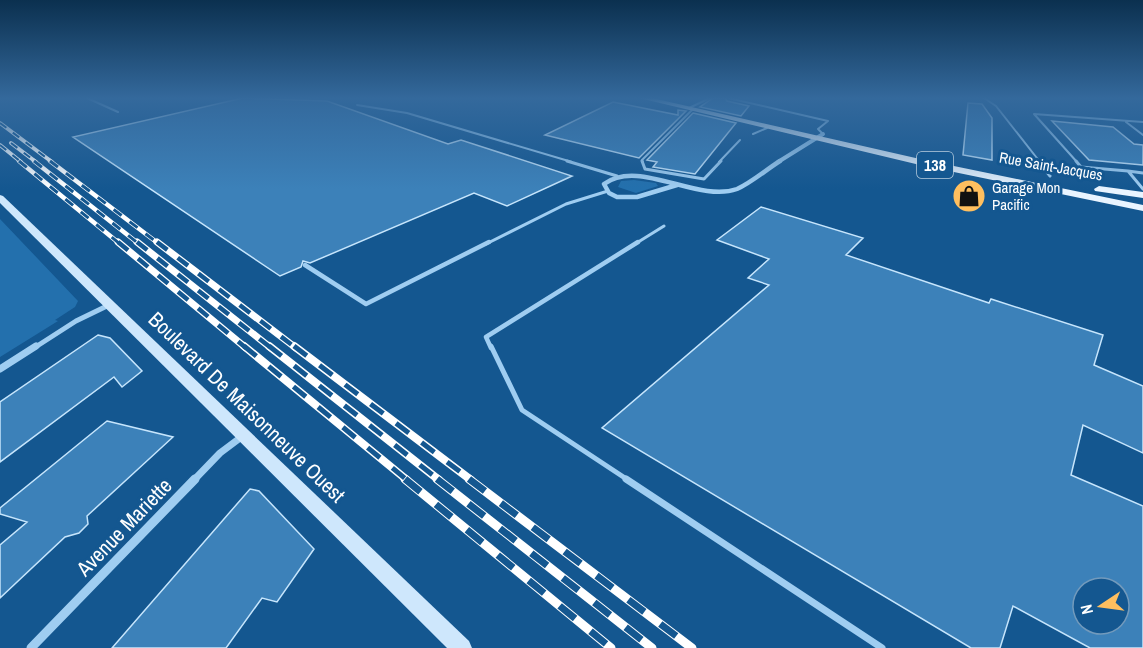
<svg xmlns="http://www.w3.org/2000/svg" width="1143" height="648" viewBox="0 0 1143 648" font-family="'Archivo Narrow',sans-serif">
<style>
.green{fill:#2370ad}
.building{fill:#3c81b9;stroke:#c6e5fc;stroke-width:1.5;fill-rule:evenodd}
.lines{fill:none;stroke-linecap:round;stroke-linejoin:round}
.lane-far4{stroke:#9fcdf1;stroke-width:2}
.lane-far3{stroke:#9fcdf1;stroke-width:3}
.lane-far2{stroke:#9fcdf1;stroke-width:4.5}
.lane-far1{stroke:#9fcdf1;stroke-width:5}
.lane{stroke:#9fcdf1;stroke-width:7}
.street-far4{stroke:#9fcdf1;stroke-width:4}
.street-far3{stroke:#9fcdf1;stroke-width:4.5}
.street-far2{stroke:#9fcdf1;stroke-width:5}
.street-far1{stroke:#9fcdf1;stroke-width:7}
.street{stroke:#9fcdf1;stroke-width:9}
.secondary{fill:#cee7fc;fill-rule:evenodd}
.primary{fill:#e9f4ff;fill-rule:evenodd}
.rail-far4-casing{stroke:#fff;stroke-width:4}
.rail-far3-casing{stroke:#fff;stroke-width:4.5}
.rail-far2-casing{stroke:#fff;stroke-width:7}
.rail-far1-casing{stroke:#fff;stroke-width:8}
.rail-casing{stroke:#fff;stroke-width:9}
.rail-far4{stroke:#145790;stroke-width:2;stroke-dasharray:8;stroke-linecap:butt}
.rail-far3{stroke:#145790;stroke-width:3;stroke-dasharray:10;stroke-linecap:butt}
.rail-far2{stroke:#145790;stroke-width:4.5;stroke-dasharray:13;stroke-linecap:butt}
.rail-far1{stroke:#145790;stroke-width:5;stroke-dasharray:16;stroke-linecap:butt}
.rail{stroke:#145790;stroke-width:7;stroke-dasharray:20;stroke-linecap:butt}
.labels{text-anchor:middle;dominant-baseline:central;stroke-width:6;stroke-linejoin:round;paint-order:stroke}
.far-street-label{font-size:15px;fill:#fff;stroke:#145790}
.far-poi-label{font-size:15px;fill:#fff;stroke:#145790;text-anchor:start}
.shield{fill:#145790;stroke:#b8cdde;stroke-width:1.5}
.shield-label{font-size:16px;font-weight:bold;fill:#fff}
.near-street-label{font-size:21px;fill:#fff;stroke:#145790}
</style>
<rect width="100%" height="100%" fill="#145790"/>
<path class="green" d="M634 180 656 183 658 186 636 193 618 187 621 181Z
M0 219 78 301 75 307 55 320 58 321 0 357Z"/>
<path class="building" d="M243 98 327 101 448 144 461 140 572 176 507 206 474 193 310 263 303 261 301 267 280 276 73 137Z
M713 98H725L727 101 749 106 741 116 700 107Z
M613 102 678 115V110L686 111 639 158 545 135Z
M968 103 982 104 992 118V160L963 155Z
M693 113 736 123 695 174 653 167 657 162 647 160Z
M1052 121 1113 127 1134 144 1143 145V165L1089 160Z
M761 207 863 238 846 255 989 303 991 299 1103 335 1094 365 1143 386V453L1083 425 1071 475 1143 506V648H1090L1013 606 1000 648H971L602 428 769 285 748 278 769 259 717 240ZM1083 588H1119V624H1083Z
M98 335 110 338 142 371 122 387 114 377 0 462V402Z
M107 421 173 437 87 516 88 524 79 533 65 537 0 598V545L27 522 0 514V508Z
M250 489 259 491 314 549 277 602 262 598 226 648H112Z"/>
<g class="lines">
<path class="lane-far4" d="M87 98 118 112
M728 98 828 121 818 129 823 134
M984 98 996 106 1040 162
M357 105 407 113 572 162
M689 108 710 98
M1126 122 1143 135
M753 134 767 128
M643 162 642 160 693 109
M719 162 740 140
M1077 162 1034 114 1143 122"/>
<path class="lane-far3" d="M567 161 617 176
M642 161 645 169 704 179 721 161
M1038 161 1050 176
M1076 161 1081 167 1128 171
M1143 173 1128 171 1143 189
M486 244 566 204 608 191
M635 244 664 226"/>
<path class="lane-far2" d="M305 265 366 304 489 242
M491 348 486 337 638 242"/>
<path class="lane-far1" d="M491 346 522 410 628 480"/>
<path class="lane" d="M626 479 882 648"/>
<path class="street-far4" d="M778 162 823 134"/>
<path class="street-far3" d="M677 185 637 197H617L609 193 604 184C639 158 697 203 737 189 751 183 767 169 780 161"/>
<path class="street-far2" d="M34 348 76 321 109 305"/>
<path class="street-far1" d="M0 369 36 346
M194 480 220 453 244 435"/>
<path class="street" d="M31 648 195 479"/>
<path class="secondary" d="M0 195 3 196 469 641 472 648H447L0 203Z"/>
<path class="primary" d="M639 98H652L920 159 1143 205V211L920 165Z
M1099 186 1143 192V198L1095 191 1094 189Z"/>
<defs>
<path id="rail-far4" d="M0 123 52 162
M11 143 36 162
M0 145 21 162"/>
<path id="rail-far3" d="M19 161 120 244
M34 161 139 244
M50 161 159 244"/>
<path id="rail-far2" d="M118 242 246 348
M137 242 271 348
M157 242 296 348"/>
<path id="rail-far1" d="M244 346 407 480
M269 346 439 480
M294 346 471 480"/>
<path id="rail" d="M405 479 611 648
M437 479 652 648
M469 479 692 648"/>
</defs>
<use href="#rail-far4" class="rail-far4-casing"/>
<use href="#rail-far3" class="rail-far3-casing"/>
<use href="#rail-far2" class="rail-far2-casing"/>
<use href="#rail-far1" class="rail-far1-casing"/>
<use href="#rail" class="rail-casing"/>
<use href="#rail-far4" class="rail-far4"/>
<use href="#rail-far3" class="rail-far3"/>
<use href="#rail-far2" class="rail-far2"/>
<use href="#rail-far1" class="rail-far1"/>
<use href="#rail" class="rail"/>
</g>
<linearGradient id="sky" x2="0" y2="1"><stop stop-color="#0b304f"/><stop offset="0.52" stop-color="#34699c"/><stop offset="1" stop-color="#34699c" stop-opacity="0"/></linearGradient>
<rect width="1143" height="189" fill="url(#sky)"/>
<defs>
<symbol id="shop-disc" viewBox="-11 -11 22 22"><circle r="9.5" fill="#ffbf5f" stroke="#145790"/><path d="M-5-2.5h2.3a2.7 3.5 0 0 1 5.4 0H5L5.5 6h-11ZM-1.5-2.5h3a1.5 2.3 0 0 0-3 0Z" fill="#111"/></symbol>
</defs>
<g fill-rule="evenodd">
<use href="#shop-disc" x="950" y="177" width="38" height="38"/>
</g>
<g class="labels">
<g class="far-street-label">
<text transform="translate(1051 166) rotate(10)">Rue Saint-Jacques</text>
</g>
<g class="far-poi-label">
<text x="992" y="187">Garage Mon<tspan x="992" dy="17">Pacific</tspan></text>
</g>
<rect class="shield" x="917" y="152" width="36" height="26" rx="4.5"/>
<g class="shield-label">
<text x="935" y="165">138</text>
</g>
<g class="near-street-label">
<text transform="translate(247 407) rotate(44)">Boulevard De Maisonneuve Ouest</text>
<text transform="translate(124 527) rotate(-46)">Avenue Mariette</text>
</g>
</g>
<g transform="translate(1101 606) rotate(257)"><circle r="28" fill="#145790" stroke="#729abc" stroke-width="1.5"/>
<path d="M0-4.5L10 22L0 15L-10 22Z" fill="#ffbf5f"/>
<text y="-9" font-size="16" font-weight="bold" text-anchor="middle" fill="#ffffff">N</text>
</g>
</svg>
